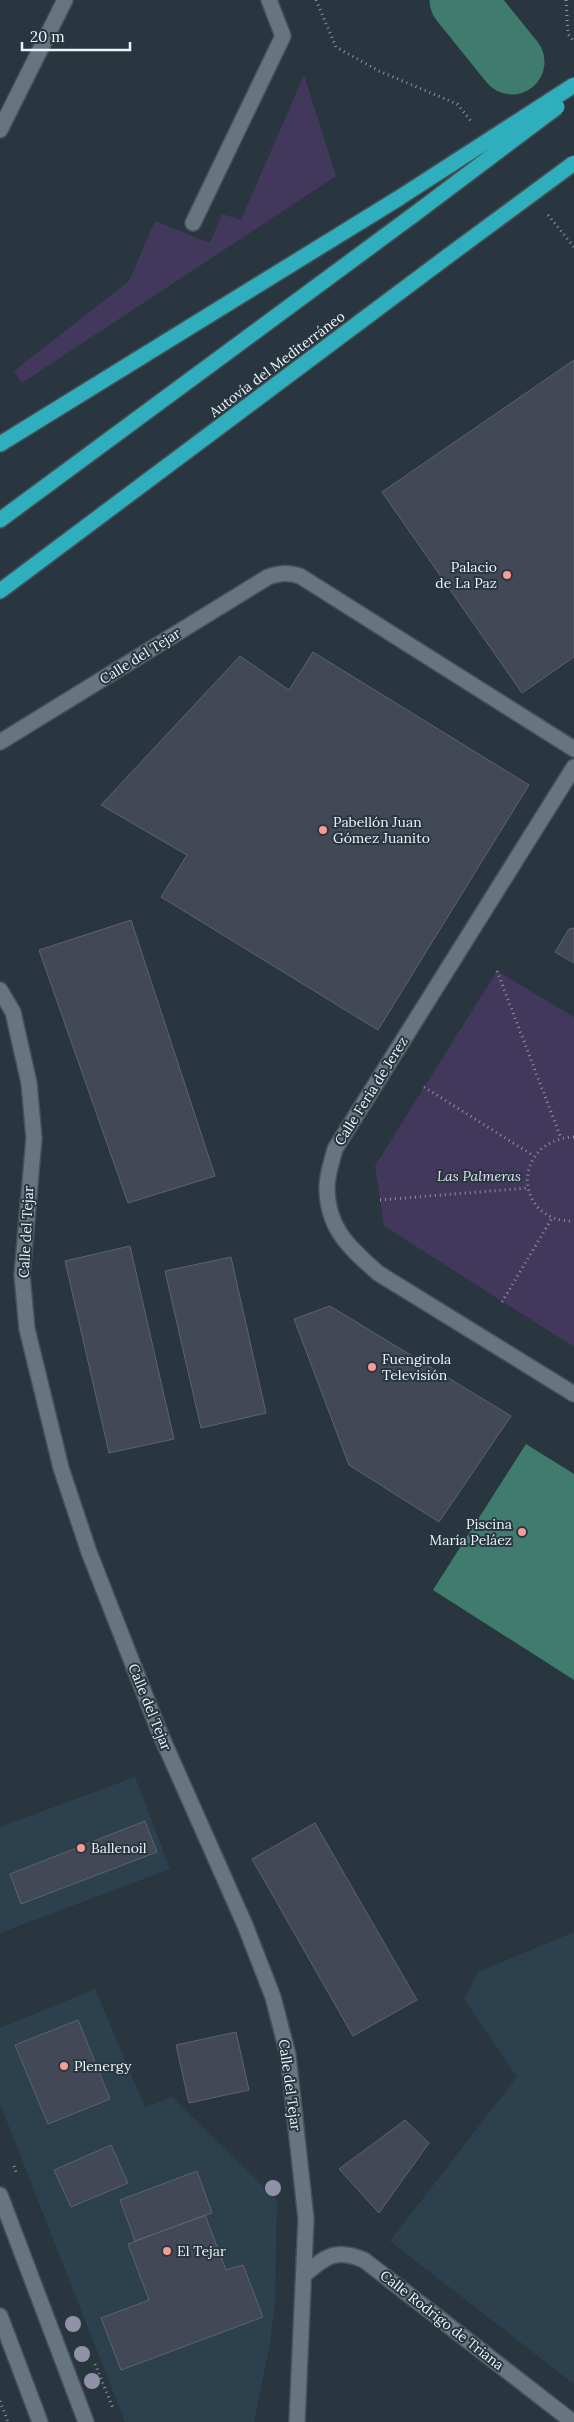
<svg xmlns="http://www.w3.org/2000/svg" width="574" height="2422" viewBox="0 0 574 2422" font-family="Lora,serif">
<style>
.built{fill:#2c414d}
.green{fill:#41385b}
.water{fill:#3f7c6d}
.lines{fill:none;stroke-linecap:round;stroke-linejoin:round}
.river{stroke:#3f7c6d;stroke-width:65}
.building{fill:#424855;stroke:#5c6270}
.lane-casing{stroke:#465258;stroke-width:18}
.street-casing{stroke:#465258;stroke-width:18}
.highway-casing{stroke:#465258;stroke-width:18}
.path{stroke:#8b969d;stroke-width:3;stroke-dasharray:1 4;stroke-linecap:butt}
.lane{stroke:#66757f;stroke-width:15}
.street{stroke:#66757f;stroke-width:15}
.highway{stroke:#2fafbd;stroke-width:15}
.highway-bridge-casing{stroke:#465258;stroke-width:18;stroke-linecap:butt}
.highway-bridge{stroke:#2fafbd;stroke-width:15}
.tree{fill:#9093a7}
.poi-dot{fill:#f59c95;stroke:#29363f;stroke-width:2}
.labels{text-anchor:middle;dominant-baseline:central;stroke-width:4;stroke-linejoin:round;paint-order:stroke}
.street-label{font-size:14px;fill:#ecf5fa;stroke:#29363f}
.poi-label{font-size:14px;fill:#ecf5fa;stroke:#29363f;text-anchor:start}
.park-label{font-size:14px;font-style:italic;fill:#e5dffc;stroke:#29363f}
</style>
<rect width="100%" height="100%" fill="#29363f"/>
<path class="built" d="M135 1777 170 1869 0 1933V1827Z
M574 1932V2384L390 2241 517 2077 464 1999 478 1972Z
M95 1989 145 2107 172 2097 277 2200 275 2302 269 2349 254 2422H125L0 2104V2028Z"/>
<path class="green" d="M304 75 336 176 22 383 14 371 129 281 155 221 210 243 222 214 241 220Z
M497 971 574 1017V1347L384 1226 375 1166Z"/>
<path class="water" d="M526 1444 574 1474V1680L433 1590Z"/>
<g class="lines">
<path class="river" d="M462 0 512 62"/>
</g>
<path class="building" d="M574 360V657L522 693 382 492Z
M313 652 529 785 378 1030 161 897 187 855 101 805 240 656 289 690Z
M131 920 215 1176 128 1203 39 950Z
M574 928V963L555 952 569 929Z
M130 1246 174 1439 109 1453 65 1261Z
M231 1257 266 1413 201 1428 165 1271Z
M330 1306 511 1416 439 1522 349 1465 294 1319Z
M145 1821 157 1852 21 1904 10 1874Z
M315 1823 417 2000 353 2036 252 1859Z
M78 2020 110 2099 48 2124 15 2045Z
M236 2032 249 2090 189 2103 176 2045Z
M405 2120 429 2143 379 2213 339 2169Z
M111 2145 128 2183 71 2207 54 2170Z
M197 2171 212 2213 135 2241 120 2200Z
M205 2215 226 2270 243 2265 263 2317 121 2370 101 2318 149 2300 128 2244Z"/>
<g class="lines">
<defs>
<path id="lane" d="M193 223 283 36 269 0"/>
<path id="street" d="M0 130 65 0
M0 742 268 577C280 573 288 572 300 576L574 749
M574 767 335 1149C332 1161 327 1175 327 1187 327 1229 350 1248 378 1273L574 1394
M0 990 13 1012 29 1083 34 1138 22 1275 27 1329 61 1468 89 1552 159 1731 245 1925 273 1997 288 2055 306 2219 297 2422
M0 2195 86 2422
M304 2275C326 2256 336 2248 364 2260L573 2422
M0 2316 40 2422"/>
<path id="highway" d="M0 444 399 198
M0 520 412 216
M0 591 448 256"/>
</defs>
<use href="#lane" class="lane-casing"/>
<use href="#street" class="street-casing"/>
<use href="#highway" class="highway-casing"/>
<path class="path" d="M316 0 336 47 379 71 457 104 471 121
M566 0 568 34 574 42
M548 215 574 247
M497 971 561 1138
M424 1087 534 1156
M574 1137C510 1140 514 1223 574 1221
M380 1200 528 1188
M502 1302 552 1218
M14 2166 17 2175
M95 2364 113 2408
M0 2401 8 2422"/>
<use href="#lane" class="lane"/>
<use href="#street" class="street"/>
<use href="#highway" class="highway"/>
<defs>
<path id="highway-bridge" d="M399 198 574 85
M412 216 557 107
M448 256 574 163"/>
</defs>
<use href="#highway-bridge" class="highway-bridge-casing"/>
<use href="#highway-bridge" class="highway-bridge"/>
</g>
<g class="tree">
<circle cx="273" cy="2188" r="8"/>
<circle cx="73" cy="2324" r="8"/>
<circle cx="82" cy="2354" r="8"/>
<circle cx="92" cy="2381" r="8"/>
</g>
<g class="poi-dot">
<circle cx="507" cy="575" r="5"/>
<circle cx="323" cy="830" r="5"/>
<circle cx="372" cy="1367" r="5"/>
<circle cx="522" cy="1532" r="5"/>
<circle cx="81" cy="1848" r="5"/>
<circle cx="64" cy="2066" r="5"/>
<circle cx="167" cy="2251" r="5"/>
</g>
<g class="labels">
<g class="street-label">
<text transform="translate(277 364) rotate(-37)">Autovía del Mediterráneo</text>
<text transform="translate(140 656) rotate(-32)">Calle del Tejar</text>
<text transform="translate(371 1091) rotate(-58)">Calle Feria de Jerez</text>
<text transform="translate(26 1232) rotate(-87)">Calle del Tejar</text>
<text transform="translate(150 1707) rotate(68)">Calle del Tejar</text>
<text transform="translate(290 2085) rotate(82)">Calle del Tejar</text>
<text transform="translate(442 2320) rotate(38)">Calle Rodrigo de Triana</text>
</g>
<g class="poi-label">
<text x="497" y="567" text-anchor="end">Palacio<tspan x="497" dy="16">de La Paz</tspan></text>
<text x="333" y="822">Pabellón Juan<tspan x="333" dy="16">Gómez Juanito</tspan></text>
<text x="382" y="1359">Fuengirola<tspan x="382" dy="16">Televisión</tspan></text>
<text x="512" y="1524" text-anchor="end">Piscina<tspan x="512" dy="16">María Peláez</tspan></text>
<text x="91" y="1848">Ballenoil</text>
<text x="74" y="2066">Plenergy</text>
<text x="177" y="2251">El Tejar</text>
</g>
<g class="park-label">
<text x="479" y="1176">Las Palmeras</text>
</g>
</g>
<path d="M22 42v8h108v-8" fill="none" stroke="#ecf5fa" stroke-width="2.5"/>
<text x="30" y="42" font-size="15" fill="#ecf5fa" stroke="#29363f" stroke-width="4" paint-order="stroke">20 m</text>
</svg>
